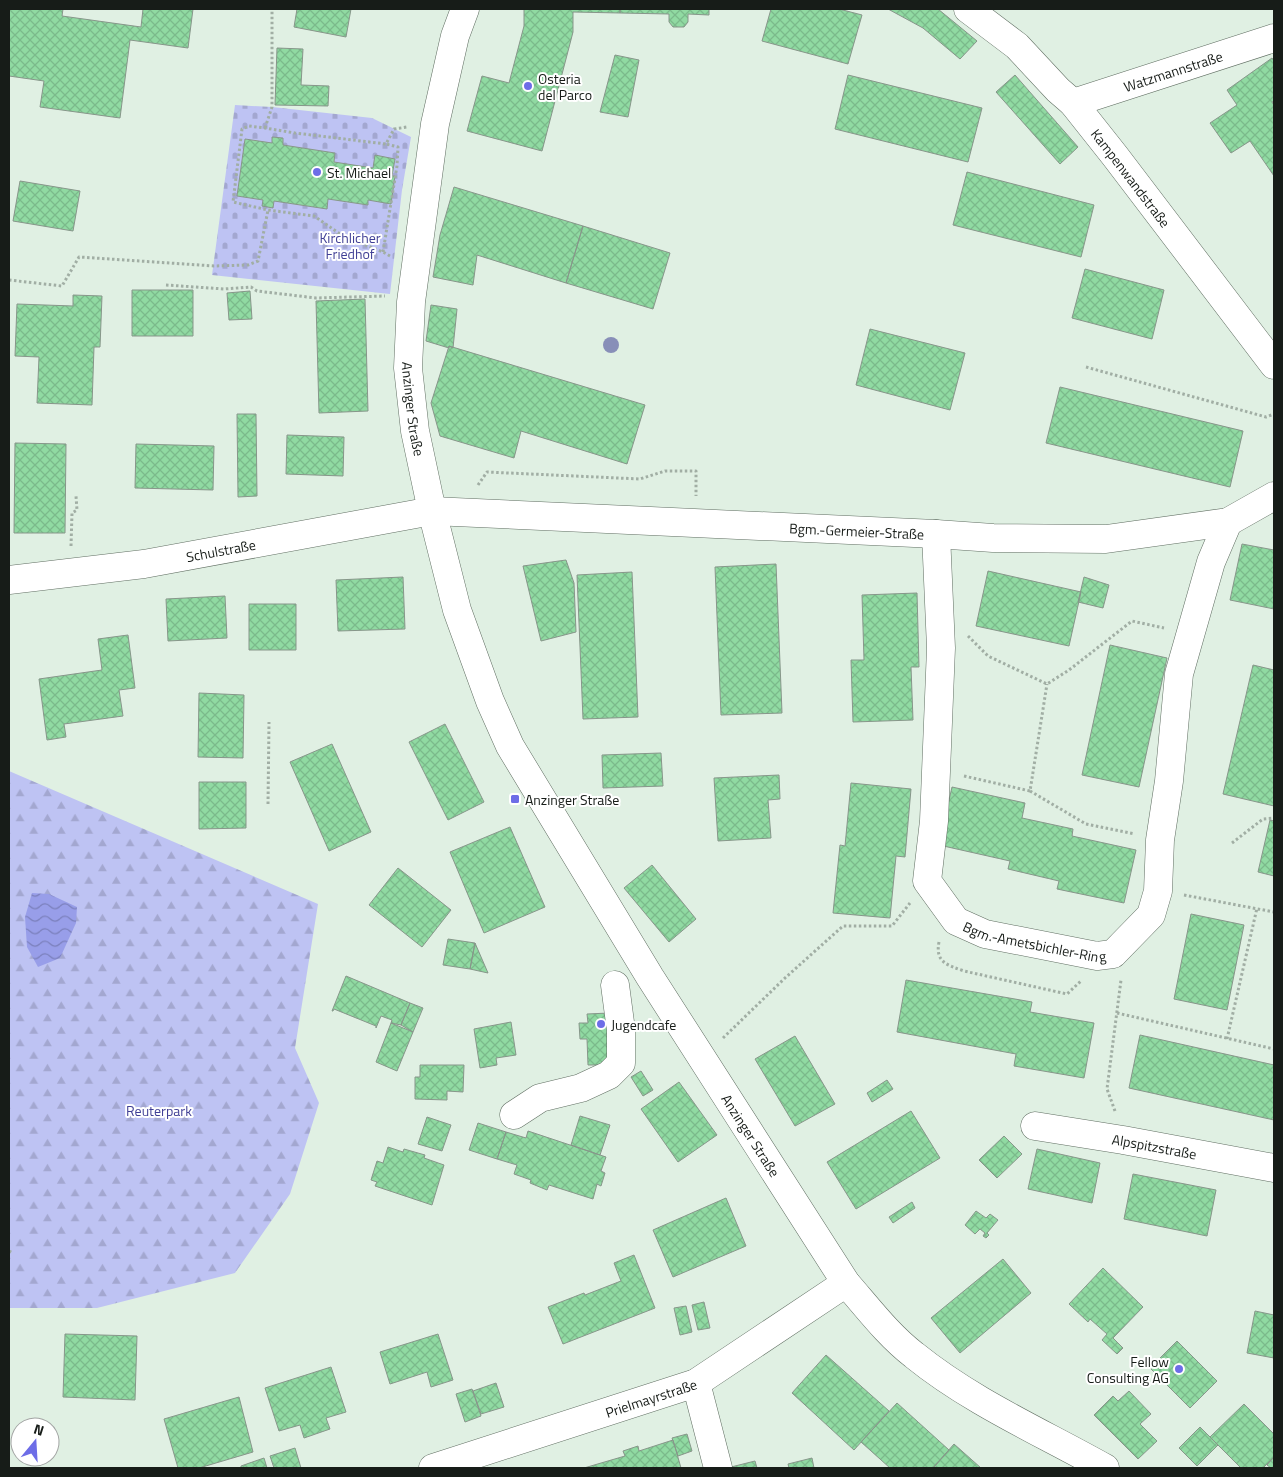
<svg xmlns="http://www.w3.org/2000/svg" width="1283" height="1477" viewBox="0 0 1283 1477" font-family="'Titillium Web',sans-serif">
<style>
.forest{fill:url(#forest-firs)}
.cemetery{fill:url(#cemetery-stones);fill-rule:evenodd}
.water{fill:url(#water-waves)}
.building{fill:url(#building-cross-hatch);stroke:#87968a}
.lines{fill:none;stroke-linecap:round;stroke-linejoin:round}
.minor-casing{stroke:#616f63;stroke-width:29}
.path{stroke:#a1aea4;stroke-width:3;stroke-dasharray:2.5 2.5;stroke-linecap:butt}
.minor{stroke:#fff;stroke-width:28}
.tree{fill:#888fb8}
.poi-dot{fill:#6d6de7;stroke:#fff;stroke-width:2}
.labels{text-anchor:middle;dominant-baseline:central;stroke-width:4;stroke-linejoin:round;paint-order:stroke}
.street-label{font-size:14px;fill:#171c18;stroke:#fff}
.poi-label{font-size:14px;fill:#171c18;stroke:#fff;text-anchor:start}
.park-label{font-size:14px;fill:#403f95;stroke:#fff}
</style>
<defs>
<pattern id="forest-firs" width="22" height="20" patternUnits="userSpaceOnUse" patternTransform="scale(1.25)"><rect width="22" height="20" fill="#bec3f3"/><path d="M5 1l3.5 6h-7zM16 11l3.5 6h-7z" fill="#a3a7d0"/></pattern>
<pattern id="cemetery-stones" width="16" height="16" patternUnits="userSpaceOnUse" patternTransform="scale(1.25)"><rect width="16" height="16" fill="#bec3f3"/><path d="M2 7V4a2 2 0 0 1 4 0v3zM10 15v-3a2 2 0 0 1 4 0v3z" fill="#a3a7d0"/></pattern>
<pattern id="water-waves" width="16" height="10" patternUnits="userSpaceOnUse" patternTransform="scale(1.25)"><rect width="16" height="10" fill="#989ee9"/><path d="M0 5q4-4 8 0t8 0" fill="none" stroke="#7b80bc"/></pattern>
<pattern id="building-cross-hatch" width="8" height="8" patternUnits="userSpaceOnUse" patternTransform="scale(1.25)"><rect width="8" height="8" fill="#90daa2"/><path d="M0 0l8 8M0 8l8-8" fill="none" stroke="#7bba8b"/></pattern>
</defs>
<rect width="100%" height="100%" fill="#e0f0e3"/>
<path class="forest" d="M9 771 318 904 295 1048 319 1103 290 1194 235 1273 97 1308H9Z"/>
<path class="cemetery" d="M235 105 272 107 372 118 411 137 402 190 390 294 212 275ZM273 137 283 138V145L335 153 334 162 373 168 375 156 395 159 392 176H395L391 204 368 200V205L328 199 327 209 274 201 273 208 263 200 237 196 245 139 272 143Z"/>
<path class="water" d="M32 893 49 894 77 907 76 923 60 958 38 967 27 947 25 917Z"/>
<path class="building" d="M9 9H63L62 16 141 27 143 9H193L188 48 130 40 120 118 40 107 44 81 9 76Z
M297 9H351L346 37 294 27Z
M524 9H620V13L573 12V32L542 151 467 131 482 76 509 83 524 26Z
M620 9H709V15L688 14V22L684 27H673L669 22V14L620 13Z
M771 9H839L862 15 848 64 762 41Z
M888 9H938L977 41 960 59 923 28Z
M277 48 303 49 301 85 329 86 328 106 275 105Z
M615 55 639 60 628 117 600 112Z
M1272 58 1274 61V101L1272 102 1274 105V176L1250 141 1231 153 1210 123 1237 105 1227 90Z
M848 75 982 108 968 162 835 129Z
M1015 75 1078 147 1060 164 996 92Z
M272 137 283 138V145L335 153 334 162 373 168 375 155 395 159 392 176H395L391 204 368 200V205L328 199 327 209 274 201 273 208 262 206 263 200 237 196 245 139 272 143Z
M967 172 1094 205 1081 257 953 225Z
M20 181 80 191 73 231 13 221Z
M454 187 583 226 566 283 477 255 473 285 433 277 440 235Z
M583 226 670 253 653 309 566 283Z
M1085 269 1164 290 1152 339 1072 318Z
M132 290H193V336H132Z
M250 291 252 319 229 320 227 293Z
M73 295 102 296 100 347H94L92 405 37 403 39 357 15 356 17 304 73 306Z
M365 299 368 411 319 413 316 301Z
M431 305 457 309 453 348 449 346V348L426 341Z
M870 329 965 353 950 410 856 385Z
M449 346 645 405 627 464 521 431 514 458 440 436 431 403Z
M1060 387 1243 431 1230 487 1046 443Z
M237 414H256L257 496 238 497Z
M287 435 344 437 343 476 286 474Z
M15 443 66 444 65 533H14Z
M136 444 214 446 213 490 135 488Z
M1242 544 1274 550V609L1230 600Z
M566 560 574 583 576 632 541 641 523 566Z
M776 564 782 713 721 715 715 567Z
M988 571 1081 592 1069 646 976 626Z
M632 572 638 717 583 719 577 575Z
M403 577 405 629 338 631 336 580Z
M1084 577 1109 585 1103 608 1078 602Z
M917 593 919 667H911L913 720 853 722 851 660H864L862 595Z
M225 596 227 638 168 641 166 599Z
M249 604H296V650H249Z
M128 635 135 688 119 690 123 716 64 724 66 737 47 740 39 679 102 670 98 639Z
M1110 645 1167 658 1139 787 1082 775Z
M1253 665 1274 670V806L1223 794Z
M199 693 244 695 243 758 198 757Z
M445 724 484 802 448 820 409 742Z
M332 744 371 832 329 851 290 762Z
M661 753 663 786 603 788 602 755Z
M779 775 780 799 768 800 771 838 718 841 714 778Z
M199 782H246V828L199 829Z
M851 783 911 789 905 857 896 856 890 918 833 913 840 845 845 846Z
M952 787 1025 803 1022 818 1073 829 1072 836 1136 850 1124 903 1057 889 1059 881 1008 869 1010 861 939 845Z
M1270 820 1274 821V876L1258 872Z
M510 827 545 907 484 933 450 852Z
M652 865 696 919 669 942 624 888Z
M398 868 451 910 422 947 369 905Z
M1191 914 1244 925 1227 1010 1174 999Z
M448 939 475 943 470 969 443 965Z
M475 943 488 973 470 969Z
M346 976 410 1003 401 1025 391 1023 392 1020 381 1016 376 1028V1026L334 1009 333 1011H332Z
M906 980 1032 1002 1030 1012 1094 1023 1084 1078 1014 1066 1016 1054 897 1032Z
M410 1003 423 1008 413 1032 401 1025Z
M609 1013 611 1065H588L587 1039H580L579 1023H588L587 1014Z
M511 1022 516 1055 496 1058 497 1065 480 1068 474 1029Z
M391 1023 413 1032 397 1071 376 1062Z
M1140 1035 1274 1065V1120L1129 1088Z
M795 1036 835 1104 795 1126 755 1059Z
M420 1065H464L463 1092 447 1091V1100L415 1099V1077H420Z
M641 1071 653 1090 643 1096 631 1077Z
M887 1080 893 1089 872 1102 867 1093Z
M679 1082 717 1135 678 1162 641 1109Z
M911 1111 940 1158 856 1209 827 1162Z
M580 1116 610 1125 600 1155 571 1145Z
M427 1117 451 1125 442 1151 418 1144Z
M478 1123 506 1132 497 1159 469 1150Z
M528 1131 606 1157 601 1171 605 1173 601 1186 597 1184 593 1199 549 1185 547 1190 530 1183 531 1180 514 1174 517 1165 497 1159 506 1132 526 1138Z
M1004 1136 1022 1154 997 1178 979 1160Z
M388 1147 403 1152 404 1149 425 1155 424 1158 444 1165 432 1205 375 1186 377 1182 371 1180 377 1161 383 1163Z
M1037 1149 1100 1163 1092 1203 1028 1189Z
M1133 1174 1216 1190 1207 1236 1124 1219Z
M726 1198 746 1246 673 1277 653 1230Z
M912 1202 915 1208 893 1223 889 1217Z
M976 1211 986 1218 990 1214 998 1220 987 1233 989 1235 986 1238 983 1236 985 1233 980 1229 975 1234 965 1225Z
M634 1255 655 1308 563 1344 548 1307 584 1293 585 1295 621 1281 614 1263Z
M1003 1259 1031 1293 960 1353 931 1318Z
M1103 1268 1143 1307 1113 1338 1123 1348 1117 1354 1102 1340 1107 1334 1090 1319 1088 1322 1069 1304Z
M704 1302 710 1328 698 1330 692 1305Z
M686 1306 692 1332 680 1335 674 1308Z
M1255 1311 1274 1315V1358L1247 1353Z
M65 1334 137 1336 135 1400 63 1397Z
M438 1334 453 1380 431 1387 427 1372 390 1384 380 1352Z
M1177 1341 1217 1381 1190 1408 1150 1368Z
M826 1355 889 1411 854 1450 792 1393Z
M331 1367 346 1412 326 1418 330 1429 304 1438 300 1425 279 1431 265 1388Z
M496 1383 504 1407 481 1414 473 1391Z
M472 1389 481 1416 465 1422 456 1394Z
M1129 1391 1151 1414 1140 1424 1157 1441 1138 1459 1094 1415 1113 1396 1118 1401Z
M239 1397 253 1452 199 1468H178L164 1419Z
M897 1403 949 1450 933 1468H890L861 1442Z
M1244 1404 1274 1434V1457L1263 1468H1241L1210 1437Z
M1200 1427 1218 1445 1197 1466 1179 1448Z
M687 1434 692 1451 678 1456 672 1438Z
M673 1440 681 1468H584L625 1456 623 1451 638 1446 639 1451Z
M954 1444 981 1468H933Z
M295 1448 301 1468H274L270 1456Z
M1274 1457V1468H1271L1267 1465Z
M264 1458 267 1468H241V1466Z
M812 1458 814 1468H789L788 1464Z
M755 1461 757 1468H732L731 1467Z"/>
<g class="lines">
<defs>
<g id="minor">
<path id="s1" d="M465 9 455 36 435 124 411 302 408 368 415 431 432 511 457 610 490 701 510 746 650 977 846 1283C868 1308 888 1335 914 1355 972 1402 1041 1432 1105 1468"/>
<path id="s2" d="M968 9 1017 46 1058 90 1073 103 1115 156 1274 365"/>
<path id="s3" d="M1073 103 1274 38"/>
<path id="s4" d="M936 534 941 648 934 821 927 881 956 921 985 934 1097 956 1113 954 1151 915 1158 891 1160 840 1169 781 1179 674 1211 562 1228 522"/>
<path id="s5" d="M9 580 144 564 432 511 936 534 993 538 1106 539 1228 522 1274 496"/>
<path d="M514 1115 540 1098 581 1088 609 1075 621 1063V1030L615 985"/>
<path id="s6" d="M1035 1126 1123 1140 1274 1168"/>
<path d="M696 1383 718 1468"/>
<path id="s7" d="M433 1468 696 1383 846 1283"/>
</g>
</defs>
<use href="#minor" class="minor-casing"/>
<path class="path" d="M265 128 272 107V9
M383 252 397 166 398 147 386 144
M390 256 383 252 343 236 314 216 268 210 233 202 242 129 249 126 265 128 295 133 386 144 394 129 407 127
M9 280 62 286 79 257 214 266 248 265 258 261 268 210
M166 285 224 289 251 287 257 291 316 298 385 296
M1086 367 1266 417 1274 414
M478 485 487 472 640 479 665 471H696V496
M71 546 72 513 77 510 76 496
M968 636 988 656 1047 684 1069 670 1132 621 1164 628
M964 776 1030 791 1047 684
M1030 791 1086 824 1135 834
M268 804 269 722
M1232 843 1263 819 1274 818
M1184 895 1274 912
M939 942C935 962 947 965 964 971L1067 994 1082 980
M1117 1013 1274 1049
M723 1038 785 978 843 926H892L910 903
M1227 1039 1257 908
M1115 1111 1107 1089 1121 980
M9 1251 13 1253"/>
<use href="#minor" class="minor"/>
</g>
<circle class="tree" cx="611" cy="345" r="8"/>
<g class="poi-dot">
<circle cx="528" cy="86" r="5"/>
<circle cx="317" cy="172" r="5"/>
<rect x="510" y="794" width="10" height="10" rx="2.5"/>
<circle cx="601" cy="1024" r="5"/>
<circle cx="1179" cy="1369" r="5"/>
</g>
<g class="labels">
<g class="street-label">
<text stroke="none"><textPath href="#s3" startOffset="105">Watzmannstraße</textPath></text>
<text stroke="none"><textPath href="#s2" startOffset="236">Kampenwandstraße</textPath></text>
<text stroke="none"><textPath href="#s1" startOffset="406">Anzinger Straße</textPath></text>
<text stroke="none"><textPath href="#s5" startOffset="854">Bgm.-Germeier-Straße</textPath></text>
<text stroke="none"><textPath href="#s5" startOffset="214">Schulstraße</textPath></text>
<text stroke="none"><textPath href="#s4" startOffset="479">Bgm.-Ametsbichler-Ring</textPath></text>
<text stroke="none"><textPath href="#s1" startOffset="1216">Anzinger Straße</textPath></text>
<text stroke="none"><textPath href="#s6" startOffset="121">Alpspitzstraße</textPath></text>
<text stroke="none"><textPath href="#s7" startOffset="229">Prielmayrstraße</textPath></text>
</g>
<g class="poi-label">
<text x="538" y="78">Osteria<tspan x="538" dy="16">del Parco</tspan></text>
<text x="327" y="172">St. Michael</text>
<text x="525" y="799">Anzinger Straße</text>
<text x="611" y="1024">Jugendcafe</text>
<text x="1169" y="1361" text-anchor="end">Fellow<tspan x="1169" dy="16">Consulting AG</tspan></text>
</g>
<g class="park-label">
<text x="350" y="237">Kirchlicher<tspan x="350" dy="16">Friedhof</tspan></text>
<text x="159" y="1110">Reuterpark</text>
</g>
</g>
<rect width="1283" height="1477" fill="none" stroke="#171c18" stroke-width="20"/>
<g transform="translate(35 1442) rotate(18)"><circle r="24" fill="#ffffff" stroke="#a2a4a3"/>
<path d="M0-4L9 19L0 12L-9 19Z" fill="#6d6de7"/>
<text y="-8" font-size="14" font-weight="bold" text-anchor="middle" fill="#171c18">N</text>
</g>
</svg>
